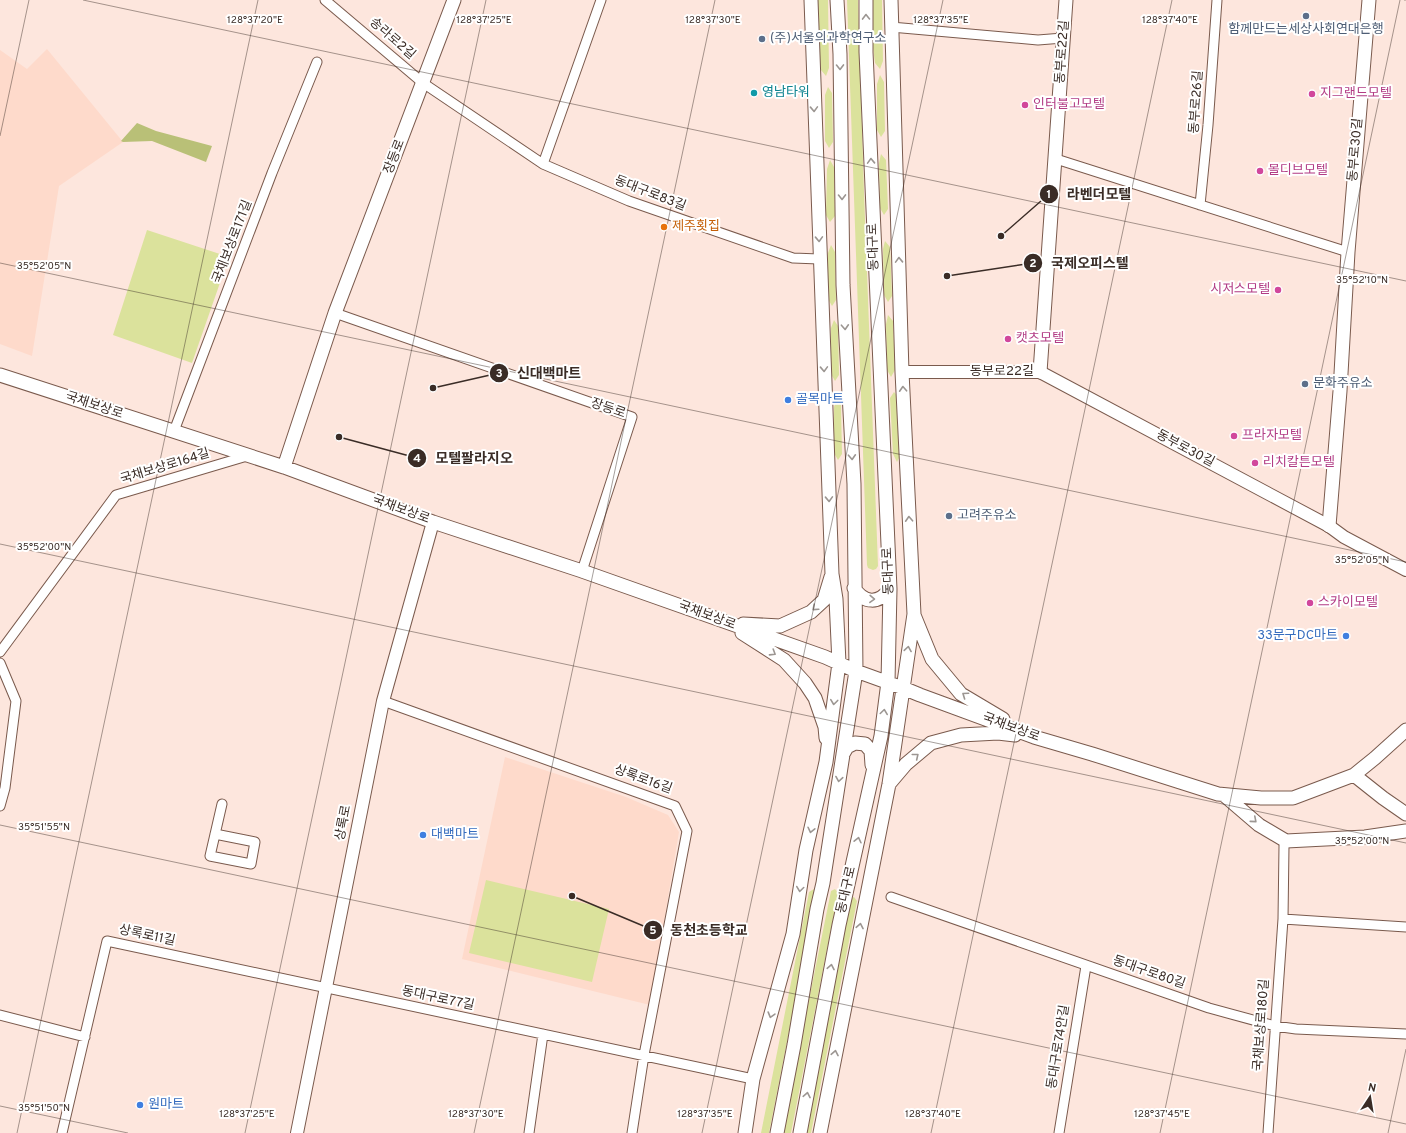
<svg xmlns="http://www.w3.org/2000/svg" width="1406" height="1133" viewBox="0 0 1406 1133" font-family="Overpass,'Noto Sans KR',sans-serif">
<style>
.built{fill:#fedacb}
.green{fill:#dbe29c}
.forest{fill:#b9c077}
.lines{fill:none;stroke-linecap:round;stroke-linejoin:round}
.minor-casing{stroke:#7a5a4d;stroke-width:11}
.tertiary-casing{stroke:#7a5a4d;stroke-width:14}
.secondary-casing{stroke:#7a5a4d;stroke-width:15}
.minor{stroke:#fff;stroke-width:9}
.tertiary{stroke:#fff;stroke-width:12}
.secondary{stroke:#fff;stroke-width:13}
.oneway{stroke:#9c9692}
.ticks{fill:none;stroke:#3a2c26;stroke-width:1;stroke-opacity:0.45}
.service-dot{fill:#5c6f8a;stroke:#fff;stroke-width:1.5}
.culture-dot{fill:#0f9aa8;stroke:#fff;stroke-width:1.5}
.hotel-dot{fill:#d1479c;stroke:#fff;stroke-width:1.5}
.food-dot{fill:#e8710a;stroke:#fff;stroke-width:1.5}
.shop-dot{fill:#3f7fe0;stroke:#fff;stroke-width:1.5}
.labels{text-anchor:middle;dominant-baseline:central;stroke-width:4;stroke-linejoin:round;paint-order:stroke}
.service-label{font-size:13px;fill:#4e5e75;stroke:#fff;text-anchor:start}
.street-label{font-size:13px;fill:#3a2c26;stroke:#fff}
.culture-label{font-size:13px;fill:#0d838f;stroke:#fff;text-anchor:start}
.hotel-label{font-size:13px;fill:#b23c85;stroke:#fff;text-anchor:start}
.food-label{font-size:13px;fill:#c56008;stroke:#fff;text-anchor:start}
.shop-label{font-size:13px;fill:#366cbe;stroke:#fff;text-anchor:start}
.ticks-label{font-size:10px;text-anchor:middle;fill:#3a2c26;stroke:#fff;stroke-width:4;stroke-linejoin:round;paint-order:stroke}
.leader{fill:none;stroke:#3a2c26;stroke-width:1.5}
.callout-dot{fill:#3a2c26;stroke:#fff;stroke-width:1.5}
.mark-label{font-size:12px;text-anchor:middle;font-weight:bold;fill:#fff}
.callout-label{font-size:14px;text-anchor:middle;font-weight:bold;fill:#3a2c26;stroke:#fff;stroke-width:4;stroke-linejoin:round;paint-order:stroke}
</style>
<rect width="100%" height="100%" fill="#fde6dd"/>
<path class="built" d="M47 49 123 142 59 186 32 356 0 344V50L27 69Z
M505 757 626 797 668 815 679 832 650 1005 462 959Z"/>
<path class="green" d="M818 0H828L829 68 826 76 821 70 819 55Z
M847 0H858L864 192 878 566 876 569 873 570 868 568 867 565Z
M872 0H882L883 61 880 69 875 63 873 48Z
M880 75 884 82 885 131 881 137 877 130V84Z
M828 87 832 93 833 142 829 148 825 141V95Z
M881 154 886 160 888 209 884 215 880 208 879 163Z
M830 160 834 167 835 216 830 222 826 215 827 169Z
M147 230 229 257 192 363 113 335Z
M885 241 890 247 892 296 888 302 884 295 883 249Z
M831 245 835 252 836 300 832 306 828 299V253Z
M888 315 893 321 895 370 891 377 887 370 886 324Z
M834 320 838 326 839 375 835 381 831 374V328Z
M894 392 898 397 901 454 897 462 893 454 890 398Z
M837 398 841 405 842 454 838 460 834 453V407Z
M486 880 609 909 592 982 469 953Z
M814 889 816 894 769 1133H761L809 892Z
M835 889 838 893 791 1133H782L831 891Z
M854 897 857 901 811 1133H803L850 899Z"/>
<path class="forest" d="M137 123 156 131 212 146 206 162 152 141 123 142 121 141Z"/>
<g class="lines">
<defs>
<path id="minor" d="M325 0 423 83 543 164 629 201 793 258 819 259
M891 27 1038 40 1063 38
M1056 159 1348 252
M543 164 601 0
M1200 205 1208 125 1217 0
M335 313 632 417 582 571
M174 431 272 173 317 62
M0 652 116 495 247 456
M0 663 16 701 5 788 0 806
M383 701 675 806 687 831 644 1055 632 1133
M215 834 255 842 251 864 210 856 222 804
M891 897 1209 1008 1275 1026 1296 1029 1406 1034
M1283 919 1406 927
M0 1015 85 1037
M62 1133 107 941 753 1079
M529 1133 543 1034
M1059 1133 1086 966
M1268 1133 1283 919 1284 846 1286 841"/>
<path id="tertiary" d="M902 372H1040L1329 526 1344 537 1406 570
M297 1133 383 701 433 522"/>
<path id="secondary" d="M1040 372 1066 0
M0 375 284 467 433 522 582 571 825 657 856 671 903 688 920 695 1034 737 1092 754 1218 794 1261 798H1293L1354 775 1375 758 1406 730
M284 467 335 313 454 0
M1329 526 1340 391 1348 252 1369 0
M854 588C864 604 879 604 890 589
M914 615 932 659 961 694 1003 719
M743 624 780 626 811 612 824 600 831 577
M742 633 784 660 805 683 815 698 825 727 826 738
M843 754 847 747 855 743 865 744 871 751 872 765
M1354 775 1383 798 1406 814
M889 784 906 764 931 743 961 735 998 733 1015 735
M1224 795 1259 825 1286 841 1365 837 1406 831
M745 1133 753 1079 793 934 806 850 826 762 839 663 836 599 832 574 811 0
M777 1133 794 1045 817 909 823 883 856 671 854 484 843 285 840 54 837 0
M800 1133 839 925 881 736 888 682 890 589 866 52V0
M820 1133 889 784 914 614 902 372 891 0"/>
</defs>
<use href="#minor" class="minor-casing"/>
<use href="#tertiary" class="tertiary-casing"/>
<use href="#secondary" class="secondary-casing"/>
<use href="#minor" class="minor"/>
<use href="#tertiary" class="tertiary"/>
<use href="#secondary" class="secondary"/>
</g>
<defs><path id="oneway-chevron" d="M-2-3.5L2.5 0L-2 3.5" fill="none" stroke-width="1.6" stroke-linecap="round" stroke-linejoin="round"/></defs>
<g class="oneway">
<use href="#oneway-chevron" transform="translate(866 17) rotate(-91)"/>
<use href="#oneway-chevron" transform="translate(840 67) rotate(89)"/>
<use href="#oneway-chevron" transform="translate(814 109) rotate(88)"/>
<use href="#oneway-chevron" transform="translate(871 161) rotate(-92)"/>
<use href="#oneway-chevron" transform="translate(842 197) rotate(89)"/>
<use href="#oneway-chevron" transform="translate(819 239) rotate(88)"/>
<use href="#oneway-chevron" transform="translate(899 260) rotate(-92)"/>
<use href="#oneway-chevron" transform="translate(845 327) rotate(87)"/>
<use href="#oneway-chevron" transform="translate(824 369) rotate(88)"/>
<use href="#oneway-chevron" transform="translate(903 389) rotate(-93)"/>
<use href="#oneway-chevron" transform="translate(852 457) rotate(87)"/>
<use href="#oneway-chevron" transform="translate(829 499) rotate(88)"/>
<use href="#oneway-chevron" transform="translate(909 519) rotate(-93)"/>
<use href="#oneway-chevron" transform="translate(872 599) rotate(2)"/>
<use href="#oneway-chevron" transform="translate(815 608) rotate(138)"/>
<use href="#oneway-chevron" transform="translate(908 649) rotate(-81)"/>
<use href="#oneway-chevron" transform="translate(773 653) rotate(32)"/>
<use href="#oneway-chevron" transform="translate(965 695) rotate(-145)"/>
<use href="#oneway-chevron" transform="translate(834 702) rotate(97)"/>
<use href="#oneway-chevron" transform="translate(884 712) rotate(-82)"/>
<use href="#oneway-chevron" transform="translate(916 756) rotate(-39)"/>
<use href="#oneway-chevron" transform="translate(839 779) rotate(99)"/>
<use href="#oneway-chevron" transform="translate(1254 820) rotate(41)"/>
<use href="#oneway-chevron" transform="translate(811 830) rotate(103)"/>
<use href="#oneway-chevron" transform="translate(858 840) rotate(-77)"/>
<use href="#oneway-chevron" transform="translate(800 889) rotate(98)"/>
<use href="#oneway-chevron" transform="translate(860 926) rotate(-79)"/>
<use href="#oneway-chevron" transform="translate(831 967) rotate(-79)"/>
<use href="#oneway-chevron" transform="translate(771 1015) rotate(106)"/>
<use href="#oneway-chevron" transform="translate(835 1053) rotate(-79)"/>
<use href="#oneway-chevron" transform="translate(807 1095) rotate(-79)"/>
</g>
<path class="ticks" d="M83 0 1406 281M1404 0H1406M0 136 29 0M0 263 1406 562M0 544 1406 843M0 825 1406 1124M0 1106 128 1133M17 1133 258 0M245 1133 486 0M474 1133 715 0M702 1133 943 0M931 1133 1172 0M1160 1133 1400 0M1388 1133 1406 1049"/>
<g class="service-dot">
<circle cx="1306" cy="16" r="4"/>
<circle cx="762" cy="39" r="4"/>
<circle cx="1305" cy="384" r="4"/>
<circle cx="949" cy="516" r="4"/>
</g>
<circle class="culture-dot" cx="754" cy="93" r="4"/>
<g class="hotel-dot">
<circle cx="1312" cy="94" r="4"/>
<circle cx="1025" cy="105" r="4"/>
<circle cx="1260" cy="171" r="4"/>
<circle cx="1278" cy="290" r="4"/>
<circle cx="1008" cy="339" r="4"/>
<circle cx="1234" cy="436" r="4"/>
<circle cx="1255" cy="463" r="4"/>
<circle cx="1310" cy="603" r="4"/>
</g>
<circle class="food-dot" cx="664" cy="227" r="4"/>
<g class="shop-dot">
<circle cx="788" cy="400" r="4"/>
<circle cx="1346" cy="636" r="4"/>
<circle cx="423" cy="835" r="4"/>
<circle cx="140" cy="1105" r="4"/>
</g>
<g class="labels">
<g class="service-label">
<text x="1306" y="30" text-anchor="middle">함께만드는세상사회연대은행</text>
<text x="770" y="39">(주)서울의과학연구소</text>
<text x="1313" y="384">문화주유소</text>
<text x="957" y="516">고려주유소</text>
</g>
<g class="street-label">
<text transform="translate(392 39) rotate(41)">송라로2길</text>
<text transform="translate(1063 52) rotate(-86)">동부로22길</text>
<text transform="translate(1197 102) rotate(-86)">동부로26길</text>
<text transform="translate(1356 150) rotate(-85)">동부로30길</text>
<text transform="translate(395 157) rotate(-69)">장등로</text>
<text transform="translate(650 194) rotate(21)">동대구로83길</text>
<text transform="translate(233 242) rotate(-69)">국채보상로171길</text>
<text transform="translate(874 247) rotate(-92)">동대구로</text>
<text x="1002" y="372">동부로22길</text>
<text transform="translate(94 406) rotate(18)">국채보상로</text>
<text transform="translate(608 409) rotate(19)">장등로</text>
<text transform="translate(1185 449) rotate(28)">동부로30길</text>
<text transform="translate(165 467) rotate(-17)">국채보상로164길</text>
<text transform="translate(401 510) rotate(20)">국채보상로</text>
<text transform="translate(889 571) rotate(-92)">동대구로</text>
<text transform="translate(707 616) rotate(20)">국채보상로</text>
<text transform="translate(1011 728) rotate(20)">국채보상로</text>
<text transform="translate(643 780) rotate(20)">상록로16길</text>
<text transform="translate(344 823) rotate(-79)">상록로</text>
<text transform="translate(847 890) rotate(-77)">동대구로</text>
<text transform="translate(147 936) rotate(12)">상록로11길</text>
<text transform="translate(1149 973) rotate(19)">동대구로80길</text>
<text transform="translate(438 999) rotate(12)">동대구로77길</text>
<text transform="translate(1262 1025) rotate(-86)">국채보상로180길</text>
<text transform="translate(1059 1047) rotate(-81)">동대구로74안길</text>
</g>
<g class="culture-label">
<text x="762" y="93">영남타워</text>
</g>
<g class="hotel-label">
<text x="1320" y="94">지그랜드모텔</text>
<text x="1033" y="105">인터불고모텔</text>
<text x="1268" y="171">몰디브모텔</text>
<text x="1270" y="290" text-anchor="end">시저스모텔</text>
<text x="1016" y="339">캣츠모텔</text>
<text x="1242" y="436">프라자모텔</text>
<text x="1263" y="463">리치칼튼모텔</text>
<text x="1318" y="603">스카이모텔</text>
</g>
<g class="food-label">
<text x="672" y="227">제주횟집</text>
</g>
<g class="shop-label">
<text x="796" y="400">골목마트</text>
<text x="1338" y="636" text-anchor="end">33문구DC마트</text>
<text x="431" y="835">대백마트</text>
<text x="148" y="1105">원마트</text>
</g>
</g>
<g class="ticks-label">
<text x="255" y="23">128°37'20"E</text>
<text x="484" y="23">128°37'25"E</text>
<text x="713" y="23">128°37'30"E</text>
<text x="941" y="23">128°37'35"E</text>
<text x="1170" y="23">128°37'40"E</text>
<text x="44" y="269">35°52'05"N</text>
<text x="1362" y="283">35°52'10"N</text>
<text x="44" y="550">35°52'00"N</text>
<text x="1362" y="563">35°52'05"N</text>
<text x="44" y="830">35°51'55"N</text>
<text x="1362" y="844">35°52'00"N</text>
<text x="44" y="1111">35°51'50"N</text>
<text x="247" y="1117">128°37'25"E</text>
<text x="476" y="1117">128°37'30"E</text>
<text x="705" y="1117">128°37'35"E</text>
<text x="933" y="1117">128°37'40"E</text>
<text x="1162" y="1117">128°37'45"E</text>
</g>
<path class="leader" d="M1001 236L1049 194M947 276L1033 263M433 388L499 373M339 437L417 458M572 896L653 930"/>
<g class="callout-dot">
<circle cx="1001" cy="236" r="4"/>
<circle cx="947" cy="276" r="4"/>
<circle cx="433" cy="388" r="4"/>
<circle cx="339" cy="437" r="4"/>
<circle cx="572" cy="896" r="4"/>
<circle cx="1049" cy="194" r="10"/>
<circle cx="1033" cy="263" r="10"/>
<circle cx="499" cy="373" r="10"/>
<circle cx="417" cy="458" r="10"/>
<circle cx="653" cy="930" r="10"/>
</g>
<g class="mark-label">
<text x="1049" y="198">1</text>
<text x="1033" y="267">2</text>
<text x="499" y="377">3</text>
<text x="417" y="462">4</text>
<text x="653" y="934">5</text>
</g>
<g class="callout-label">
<text x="1099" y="199">라벤더모텔</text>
<text x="1090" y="268">국제오피스텔</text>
<text x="549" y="378">신대백마트</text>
<text x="474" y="463">모텔팔라지오</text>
<text x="709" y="935">동천초등학교</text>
</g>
<g transform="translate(1370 1097) rotate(12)" stroke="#ffffff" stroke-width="3" paint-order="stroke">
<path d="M0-3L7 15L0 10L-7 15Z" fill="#3a2c26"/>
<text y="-6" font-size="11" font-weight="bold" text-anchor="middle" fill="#3a2c26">N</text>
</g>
</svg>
